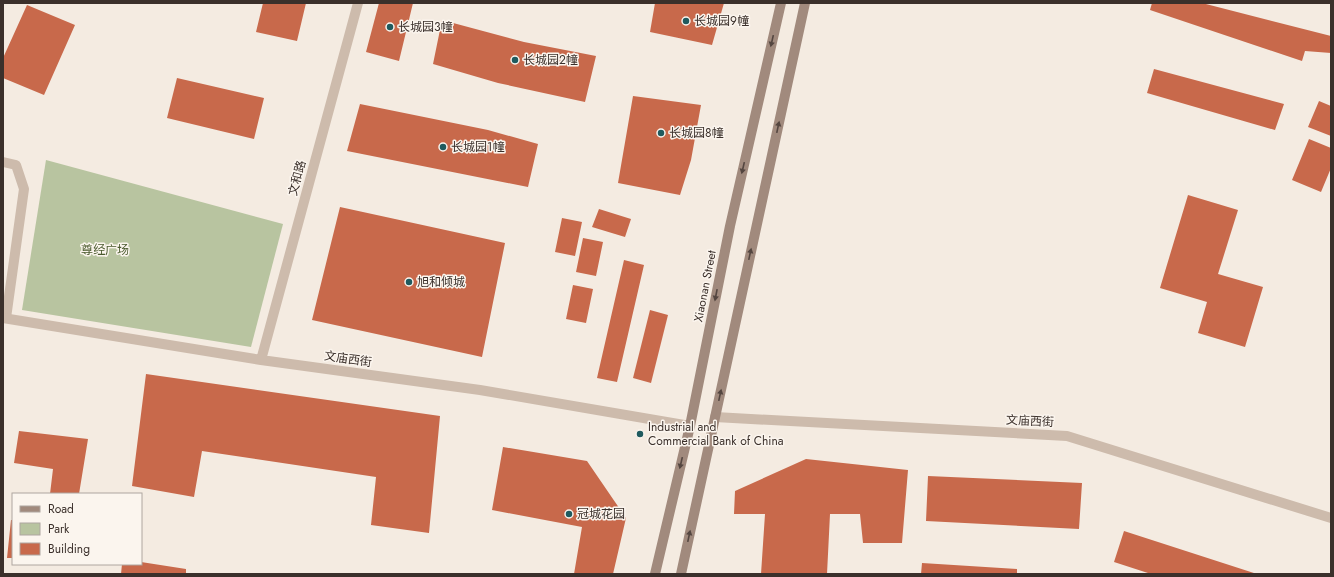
<svg xmlns="http://www.w3.org/2000/svg" width="1334" height="577" viewBox="0 0 1334 577" font-family="Jost,'Noto Sans SC',sans-serif">
<style>
.green{fill:#b8c4a0}
.building{fill:#c8694b}
.lines{fill:none;stroke-linecap:round;stroke-linejoin:round}
.service{stroke:#cdbbac;stroke-width:10}
.minor{stroke:#cdbbac;stroke-width:10}
.secondary{stroke:#a18a7d;stroke-width:10}
.oneway{fill:#544640}
.poi-dot{fill:#1f5a5e;stroke:#fbf5ee;stroke-width:1.5}
.labels{text-anchor:middle;dominant-baseline:central;stroke-width:3;stroke-linejoin:round;paint-order:stroke}
.poi-label{font-size:12px;fill:#3b302b;stroke:#fbf5ee;text-anchor:start}
.street-label{font-size:12px;fill:#3b302b;stroke:#fbf5ee}
.park-label{font-size:12px;fill:#4a5a2e;stroke:#fbf5ee}
</style>
<rect width="100%" height="100%" fill="#f4ebe1"/>
<path class="green" d="M46 160 283 224 251 347 22 310Z"/>
<path class="building" d="M263 3H306L297 41 256 32Z
M379 3H413L399 61 366 52Z
M655 3H724L712 45 650 32Z
M1152 3H1202L1331 36V53L1305 51 1302 61 1150 10Z
M27 5 75 25 44 95 3 78V58Z
M442 20 524 42 596 56 585 102 498 83 433 64Z
M1154 69 1284 104 1275 130 1147 93Z
M177 78 264 98 254 139 167 118Z
M633 96 701 105 691 160 680 195 618 183Z
M1319 101 1331 106V136L1308 127Z
M360 104 488 130 538 144 528 187 347 151Z
M1309 139 1331 148V168L1321 192 1292 180Z
M1188 195 1238 210 1218 274 1263 287 1245 347 1198 333 1207 302 1160 288Z
M340 207 505 243 482 357 312 320Z
M599 209 631 219 625 237 592 227Z
M562 218 582 222 575 256 555 252Z
M583 238 603 242 596 276 576 272Z
M624 260 644 265 617 382 597 378Z
M573 285 593 289 586 323 566 319Z
M650 310 668 315 651 383 633 378Z
M146 374 440 416 429 533 371 525 376 477 202 451 194 497 132 486Z
M19 431 88 439 79 494H50L53 469 14 463Z
M503 447 587 461 626 518 613 574H574L582 527 492 510Z
M806 459 908 470 902 543H863L860 514H830L827 574H761L765 514H734L735 491Z
M928 476 1082 483 1079 529 926 521Z
M11 520H13V558H7Z
M1124 531 1257 574H1151L1114 562Z
M141 562 186 569V574H121L122 564H141Z
M922 563 1017 569V574H921Z"/>
<g class="lines">
<path class="service" d="M3 162 16 165 24 189 6 318"/>
<path class="minor" d="M3 318 261 360 480 390 690 426
M261 360 358 3
M715 417 1067 436 1331 518"/>
<path class="secondary" d="M655 574 690 426 730 226 781 3
M681 574 805 3"/>
</g>
<defs><path id="oneway-solid" d="M-6-.8H1V-3.2L6.5 0L1 3.2V.8H-6Z"/></defs>
<g class="oneway">
<use href="#oneway-solid" transform="translate(772 41) rotate(103)"/>
<use href="#oneway-solid" transform="translate(778 127) rotate(-78)"/>
<use href="#oneway-solid" transform="translate(743 168) rotate(103)"/>
<use href="#oneway-solid" transform="translate(750 254) rotate(-78)"/>
<use href="#oneway-solid" transform="translate(716 295) rotate(101)"/>
<use href="#oneway-solid" transform="translate(720 395) rotate(-78)"/>
<use href="#oneway-solid" transform="translate(681 463) rotate(103)"/>
<use href="#oneway-solid" transform="translate(689 536) rotate(-78)"/>
</g>
<g class="poi-dot">
<circle cx="686" cy="21" r="4"/>
<circle cx="390" cy="27" r="4"/>
<circle cx="515" cy="60" r="4"/>
<circle cx="661" cy="133" r="4"/>
<circle cx="443" cy="147" r="4"/>
<circle cx="409" cy="282" r="4"/>
<circle cx="640" cy="434" r="4"/>
<circle cx="569" cy="514" r="4"/>
</g>
<g class="labels">
<g class="poi-label">
<text x="694" y="21">长城园9幢</text>
<text x="398" y="27">长城园3幢</text>
<text x="523" y="60">长城园2幢</text>
<text x="669" y="133">长城园8幢</text>
<text x="451" y="147">长城园1幢</text>
<text x="417" y="282">旭和倾城</text>
<text x="648" y="427">Industrial and<tspan x="648" dy="14">Commercial Bank of China</tspan></text>
<text x="577" y="514">冠城花园</text>
</g>
<g class="street-label">
<text transform="translate(297 178) rotate(-75)">文和路</text>
<text transform="translate(705 286) rotate(-79)">Xiaonan Street</text>
<text transform="translate(348 359) rotate(8)">文庙西街</text>
<text transform="translate(1030 421) rotate(3)">文庙西街</text>
</g>
<g class="park-label">
<text x="105" y="250">尊经广场</text>
</g>
</g>
<rect width="1334" height="577" fill="none" stroke="#3b302b" stroke-width="8"/>
<rect x="12" y="493" width="130" height="72" fill="#fbf5ee" stroke="#aea6a0"/>
<rect x="20" y="506" width="20" height="6" fill="#a18a7d" stroke="#aea6a0"/>
<text x="48" y="513" font-size="12" fill="#3b302b">Road</text>
<rect x="20" y="523" width="20" height="12" fill="#b8c4a0" stroke="#aea6a0"/>
<text x="48" y="533" font-size="12" fill="#3b302b">Park</text>
<rect x="20" y="543" width="20" height="12" fill="#c8694b" stroke="#aea6a0"/>
<text x="48" y="553" font-size="12" fill="#3b302b">Building</text>
</svg>
